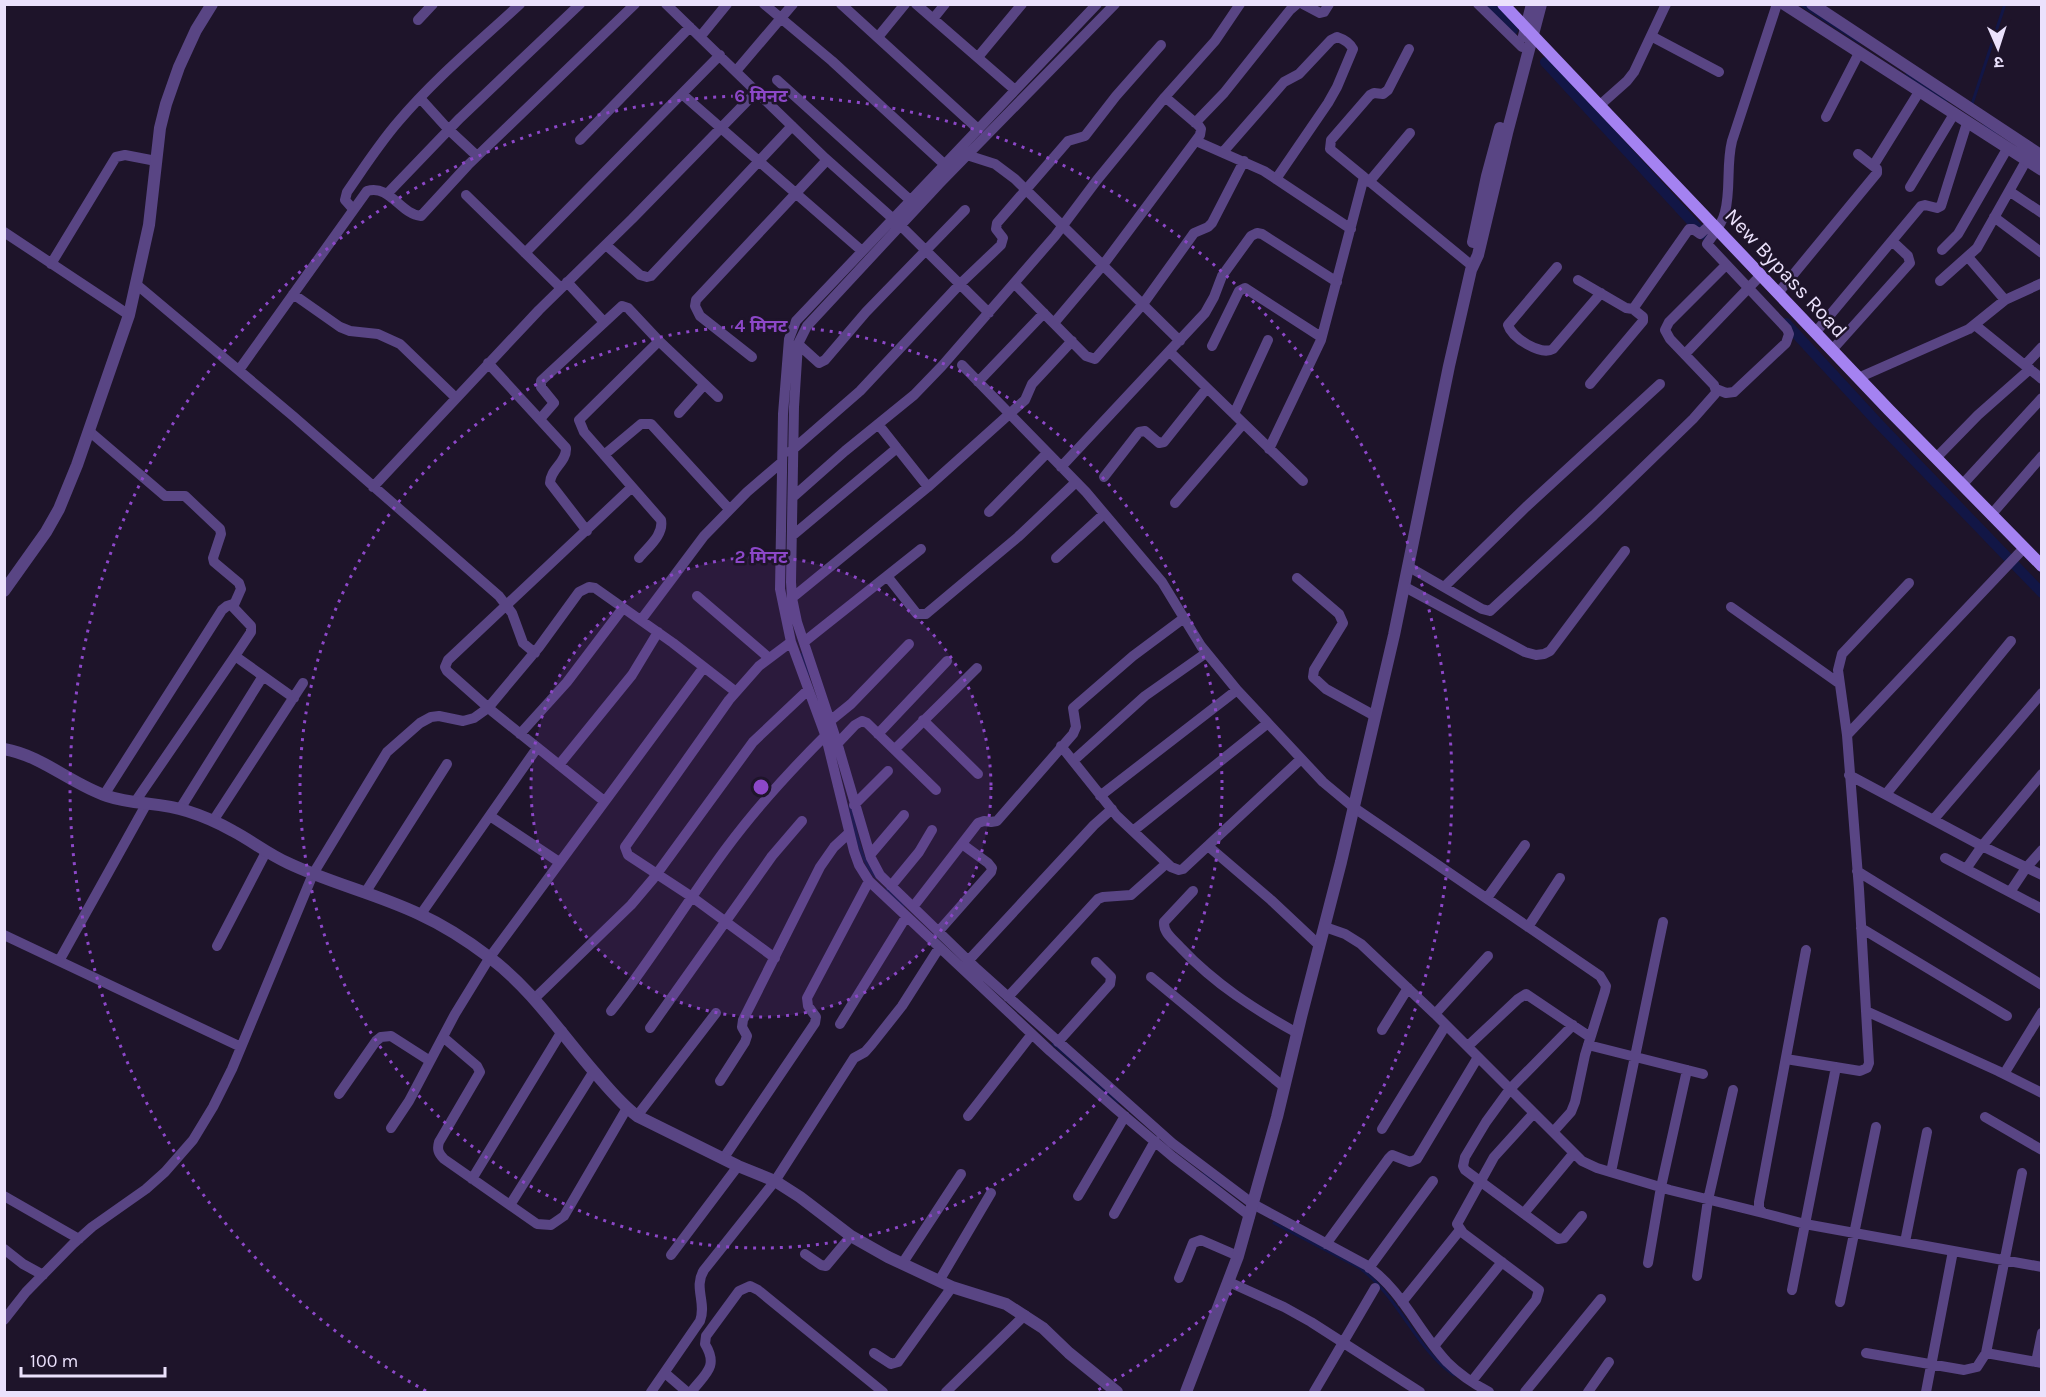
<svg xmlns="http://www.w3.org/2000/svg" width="2046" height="1397" viewBox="0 0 2046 1397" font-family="Karla,'Noto Sans Devanagari',sans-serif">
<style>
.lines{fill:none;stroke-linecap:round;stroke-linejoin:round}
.stream{stroke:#121646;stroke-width:3}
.canal{stroke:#121646;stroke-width:10}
.minor{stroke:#594584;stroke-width:10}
.tertiary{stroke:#594584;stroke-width:12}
.secondary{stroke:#a482f1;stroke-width:12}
.ring{fill:none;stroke:#8c47c8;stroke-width:3;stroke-dasharray:3 6}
.labels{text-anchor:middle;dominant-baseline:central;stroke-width:5;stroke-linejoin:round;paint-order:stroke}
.street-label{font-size:21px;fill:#ebe1fc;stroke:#1e142a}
.centre{fill:#8c47c8;stroke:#1e142a;stroke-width:3}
.ring-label{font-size:18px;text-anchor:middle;font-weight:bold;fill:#8c47c8;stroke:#1e142a;stroke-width:5;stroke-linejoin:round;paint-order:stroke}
</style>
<rect width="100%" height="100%" fill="#1e142a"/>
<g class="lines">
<path class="stream" d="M1800 4 1859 42
M1907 74 1946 101
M1972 104 2005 4
M1984 126 1997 133
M802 654 808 674
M850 806C856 830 859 859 876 877
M887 889 903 906
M1053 1044 1118 1102
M1204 1173 1219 1186
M1274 1223 1360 1268C1400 1298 1415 1348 1454 1375"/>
<path class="canal" d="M1488 4 1513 30
M1545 62 1704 235
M1786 323 1879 424 2042 593"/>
<path class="minor" d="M666 4 825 158 900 225 989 313
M764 4 832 61 944 164
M841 4 978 129
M916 4 1015 90
M1097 4 796 321 789 339 783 414 780 589 791 642 826 737 854 851 859 865 869 881 1050 1051 1115 1108 1173 1157 1250 1216
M1115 4 939 184 807 326 798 344 794 407 791 582 792 598 797 622 836 739 871 858 880 875 977 969 1172 1143 1253 1204 1366 1265C1402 1290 1418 1331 1447 1362 1459 1374 1474 1384 1489 1392
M1303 4 1320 13 1324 12 1329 4
M1478 4 1522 47
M933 19 945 4
M418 20 433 4
M1651 36 1719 72
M700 37 727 4
M878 37 905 4
M1409 49 1388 90 1383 94 1374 93 1370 95 1331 140 1330 149 1471 265
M978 57 1022 4
M736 71 793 4
M777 80 910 200
M682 94 862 251
M420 98 448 129 477 156
M1600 105 1627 81 1634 72 1666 4
M1826 117 1859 53
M1195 123 1224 93 1290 10 1297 4
M580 140 690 27
M1196 141 1264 171 1351 229
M1223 152 1284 82 1299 74 1331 40 1337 37C1343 39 1350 43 1353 49L1337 87 1328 103 1276 179
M966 153 970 156 995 164 1015 179 1180 341
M1873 166 1919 92
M1369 182 1410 133
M1910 187 1954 114
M2009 191 2042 213
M387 194 460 118 580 4
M466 195 561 288
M353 209 345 200 347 192C363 169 379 144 398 122 434 79 479 42 520 4
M1994 217 2042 253
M4 232 129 315
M606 245 640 275 647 277 651 276 792 126
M1942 250 1958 234 2007 149
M525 253 720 55
M1968 257 2005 300
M51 264 116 157 125 155 156 161
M1557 267 1508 325C1512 338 1541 356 1553 349L1601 293
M1578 280 1626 308 1633 309 1689 229H1693L1700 234 1712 223
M1940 281 1977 248 2026 161
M567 282 604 322
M136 284 293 416 499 596 512 613 523 643 535 653
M1015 284 1086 356 1095 359 1143 304 1194 233 1208 227 1212 223 1244 161
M1778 293 1877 173V169L1858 154
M293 294 340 327 350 331 378 334 400 344 455 397
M1054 323 1103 265 1200 135 1201 129 1199 126 1165 97
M1975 325 2042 379
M1815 333 1921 206 1925 205 1937 208 1941 206 1967 123
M798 344 819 363 825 360 866 312 965 210
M1212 346 1239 291 1245 288 1321 337
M1832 350 1910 263 1908 256 1892 241
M1170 352 1303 481
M1685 354 1761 275
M752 357 700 316 695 306 696 300 827 160
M488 363 566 448C567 462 550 469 550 483L587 531
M962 365 1086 492 1162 582 1201 646 1237 690 1323 782 1353 807 1600 976 1606 986 1605 991 1585 1055 1575 1102 1571 1112 1553 1132
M2025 365 2042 347
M239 370 367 191C390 184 400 214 421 216L468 165 635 4
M1858 378 1969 329 2005 300 2042 283
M978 382 1044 313
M1590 384 1643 321V317L1633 309
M1716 389 1726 393 1734 392 1786 343 1789 334 1787 329 1707 244C1714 233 1722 225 1725 212 1731 189 1726 165 1732 141L1777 4
M679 413 704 385
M1234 414 1268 340
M540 419 554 403 541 387V381L622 306 628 308 659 341 718 397
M878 424 928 487
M89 431 165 496H185L220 529 221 534 213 558 214 562 239 583 241 589 233 607 251 626V632L235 656 135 802
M1269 449 1321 340 1364 177
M790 452 860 391 960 284 1001 245 1003 238 996 229 997 223 1068 141 1085 136 1116 96 1161 45
M604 455 641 424H651L729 509
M1936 458 1978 415 2030 369
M1061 467 1205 313 1214 297 1222 276 1251 236 1257 233 1262 234 1337 282
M1104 477 1139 432 1145 431 1159 443 1164 442 1207 388
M1962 485 2042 398
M373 487 539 310 632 219 757 91
M793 497 845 451 914 395 942 366 1055 236 1097 180 1165 97 1215 41 1240 4
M1175 503 1243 424
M989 512 1047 453
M1991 515 2042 456
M792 536 897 448
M639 558C648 547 664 535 661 520L584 432 579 420 659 341
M1056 558 1104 514
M1409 567 1482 609 1490 611 1594 515 1693 419 1715 394 1716 391 1714 385 1670 339 1665 330 1669 322 1726 265
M887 576 917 614H926L1018 537 1076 482
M1297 578 1339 614 1343 623 1314 670 1313 677 1326 689 1375 716
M1405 587 1525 652 1536 655 1544 654 1550 651 1625 551
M1444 587 1526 507 1660 384
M697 596 769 658
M792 598 928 487 1025 400 1032 384 1072 341
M1731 607 1840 684
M641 620 704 536 747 492 782 462
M804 642 921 549
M235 656 294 698
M923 720 978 774
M830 721 851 704 909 644
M520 734 567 682 623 608
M878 734 947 661
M1847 735 1838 670 1842 654 1909 583
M837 744 855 725 862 721 867 723 936 790
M1061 746 1117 816 1171 867 1179 870 1183 869 1301 759
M895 749 977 668
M1073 761 1145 696 1206 653
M559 765 632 675 658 632
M1849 775 1982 846 2042 875
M1886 794 2011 641
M104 795 222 610 227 606 233 604
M1100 796 1237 690
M604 801 492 711 447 671 445 667 448 660 632 487
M854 805 888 771
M180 809 263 676
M490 816 559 862
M1934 819 2042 693
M213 821 303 683
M1133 831 1268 723
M1208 846 1271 900 1320 946
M870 855 904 815
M1945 858 2042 909
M1966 869 1982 846 2042 774
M1857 871 2042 985
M891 886 919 852 932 830
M1193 891 1164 922C1163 933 1174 940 1181 948 1215 984 1254 1009 1297 1033
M2010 892 2026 868 2042 850
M365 893 447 764
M1487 898 1525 845
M913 907 978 823 984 821 991 822 997 821 1073 734 1076 727 1073 708 1133 656 1184 618
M421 914 537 748
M1325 927 1345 934 1361 944 1435 1014 1582 1161 1597 1168 1670 1190 1763 1213
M1528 927 1560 878
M1861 928 2007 1016
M938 932 991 872 992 868 988 863 962 844
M4 935 241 1047
M217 946 266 852
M1806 950 1759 1202V1208L1763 1213 1805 1224 2042 1267
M775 958 692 897 628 855 625 847 729 700 759 666 791 642
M59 961 147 803
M968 961 1094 825 1112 809
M1151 977 1284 1087
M1008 997 1098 899 1103 897 1131 895 1167 863
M535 998 631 905 653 879 753 742 808 690
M611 1011C652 959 686 903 725 850 755 809 790 771 825 736
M1866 1011 1998 1071 2042 1093
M1435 1014 1488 956
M840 1024 906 917
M1573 1025 1510 1089 1486 1122 1465 1157 1463 1166 1465 1170 1558 1239 1564 1238 1582 1216
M650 1028 772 856 802 821
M1382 1030 1408 988
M443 1037 477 1066 480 1072 439 1142C437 1149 438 1153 444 1159L537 1224 551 1225 564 1216 627 1108
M1058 1042 1110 984 1111 977 1096 962
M1588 1045 1703 1074
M1468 1046 1518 999 1526 994 1590 1037
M1786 1059 1860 1071 1867 1068 1869 1063 1859 889 1847 735 2024 548
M2004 1074 2042 1012
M720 1081 745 1042 747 1036 742 1027 743 1020 820 867 834 847 849 833
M339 1094 376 1041 381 1037 391 1036 430 1061
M637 1116 716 1013
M968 1116 1032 1034
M1985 1117 2042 1150
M391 1128 409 1101 455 1014 490 957 704 667
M1382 1129 1446 1025
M723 1159 815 1023 816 1017 808 1006 807 998 869 881
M1611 1172 1663 922
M472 1179 562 1031
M4 1196 79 1239
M1078 1196 1125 1116
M510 1205 594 1071
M1524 1213 1573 1154
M1114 1214 1155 1141
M1905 1242 1927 1132
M1326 1244 1389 1158 1392 1155 1410 1162 1417 1159 1478 1057
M4 1249 23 1264 43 1275
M805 1254 821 1265 826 1266 851 1236
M671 1255 738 1166
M1648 1263 1661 1187 1687 1070
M902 1264 961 1174
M1369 1268 1433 1181
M1697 1276 1708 1200 1733 1090
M1179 1278 1193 1243 1201 1240 1238 1256
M939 1281 991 1193
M1229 1282 1284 1307 1311 1322 1420 1392
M1792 1290 1836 1067
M1402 1302 1460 1230
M1840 1302 1876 1127
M4 1320 26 1292 73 1244 92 1227 146 1189 165 1172 193 1140 213 1107 232 1069 313 874 387 752 420 723 431 717 439 716 463 721 474 718 488 708 539 647 579 592 589 587 595 588 673 643 736 692
M1434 1346 1502 1262
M874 1353 891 1364 898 1362 952 1287
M1866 1353 1964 1370 1977 1367 1986 1353 2022 1173
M1986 1353 2042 1363
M2036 1362 2042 1333
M665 1373 687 1392
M1472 1381 1536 1300 1539 1290 1463 1233 1457 1224 1494 1157 1534 1113
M651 1392 700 1321C707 1303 693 1287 704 1270L775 1181 854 1058 865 1052 872 1044 902 1006 939 948
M691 1392C705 1374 719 1367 705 1344L706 1336 739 1291 750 1286 758 1290 883 1392
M946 1392 1025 1315
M1314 1392 1375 1288
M1525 1392 1601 1299
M1588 1392 1609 1362
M1926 1392 1953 1251"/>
<path class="tertiary" d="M1784 4 2042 170
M1812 4 2042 156
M1524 36 1532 4
M1473 242 1487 176 1500 128
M4 591 46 532 59 509 77 465 129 315 149 225 160 128 166 104 179 67 196 30 212 4
M4 749C43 756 71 784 107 796 133 805 161 802 187 811 203 816 219 823 233 831 252 841 268 854 288 863 330 883 377 894 419 914 443 925 468 941 489 957 532 989 561 1034 596 1074 609 1089 621 1104 637 1116L738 1166 775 1181 800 1197 851 1236 888 1257 952 1287 1006 1304 1043 1328 1069 1353 1117 1392
M1186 1392 1238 1256 1277 1117 1301 1017 1341 862 1394 635 1449 366 1471 270 1478 255 1507 133 1541 4"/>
<path class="secondary" d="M1503 4 1889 410 2042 566"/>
</g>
<circle cx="761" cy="787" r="230" fill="#8c47c8" fill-opacity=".12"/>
<g class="ring">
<circle cx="761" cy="787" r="230"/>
<circle cx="761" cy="787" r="461"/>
<path d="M426 1391A691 691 0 1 1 1096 1391"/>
</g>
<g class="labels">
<g class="street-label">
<text transform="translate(1786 273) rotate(47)">New Bypass Road</text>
</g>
</g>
<circle cx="761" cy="787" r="9" class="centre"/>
<g class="ring-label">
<text x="761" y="102">6 मिनट</text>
<text x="761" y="332">4 मिनट</text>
<text x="761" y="563">2 मिनट</text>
</g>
<rect width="2046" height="1397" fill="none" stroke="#ebe1fc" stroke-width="12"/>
<g transform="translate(1998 48) rotate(177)" stroke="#1e142a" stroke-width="4.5" paint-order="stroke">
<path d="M0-4.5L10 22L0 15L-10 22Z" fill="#ebe1fc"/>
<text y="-9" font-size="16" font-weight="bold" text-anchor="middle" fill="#ebe1fc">उ</text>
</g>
<path d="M21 1367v9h144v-9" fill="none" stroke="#ebe1fc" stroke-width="3"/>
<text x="30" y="1367" font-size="18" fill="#ebe1fc" stroke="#1e142a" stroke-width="4.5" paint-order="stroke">100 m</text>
</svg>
